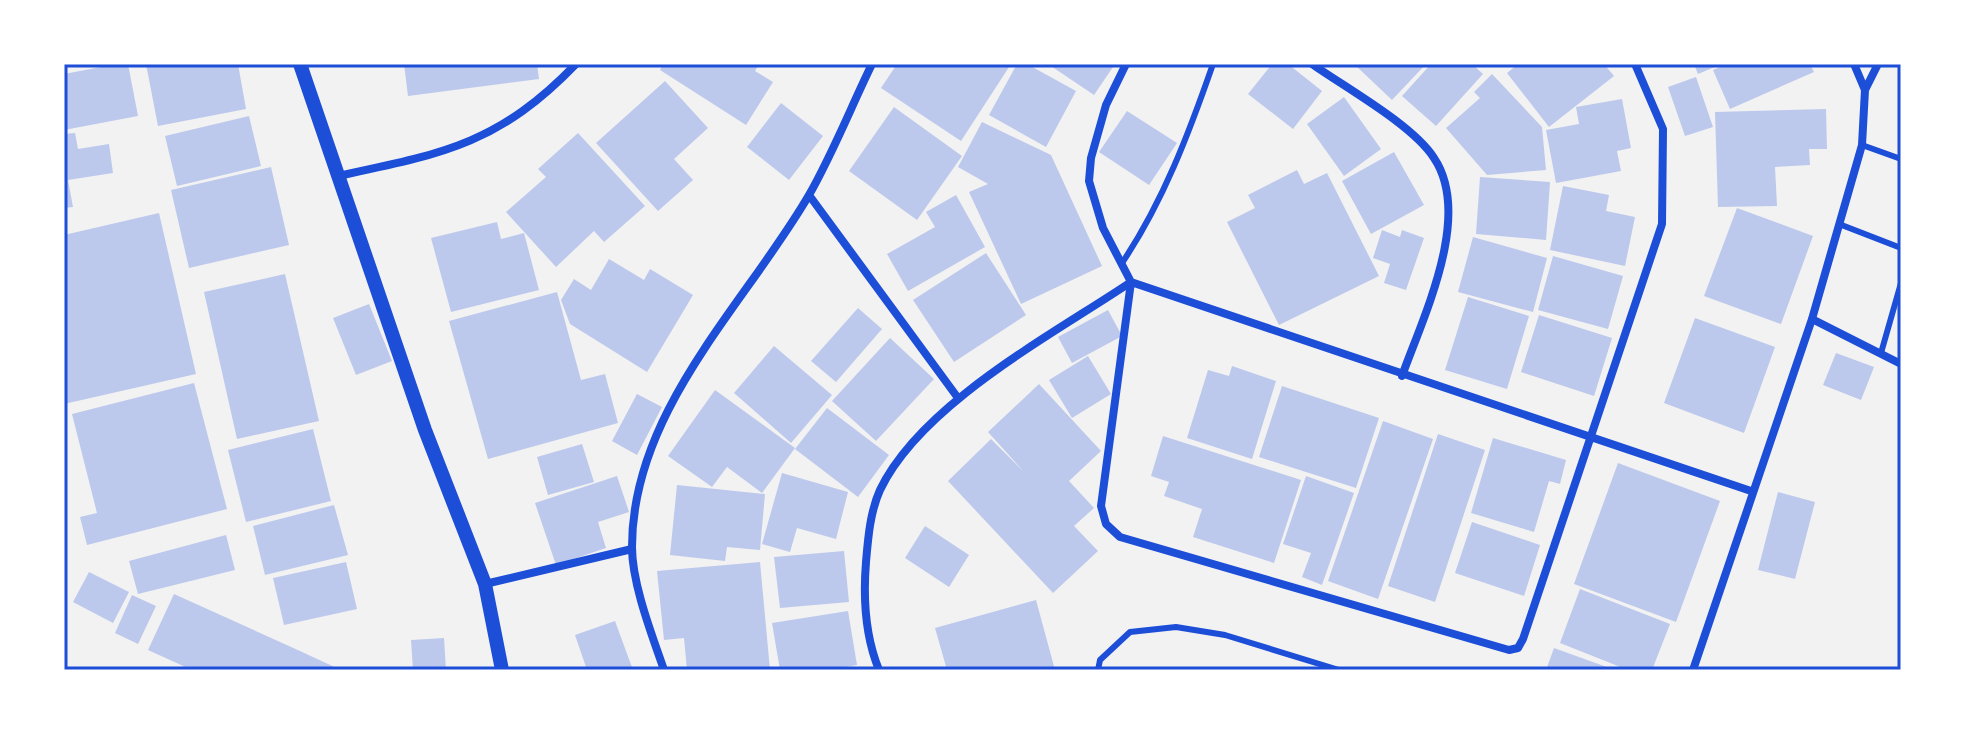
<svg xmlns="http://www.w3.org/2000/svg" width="1965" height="734" viewBox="0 0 1965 734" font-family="'Sofia Sans Condensed',sans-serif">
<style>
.building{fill:#bdc9ec}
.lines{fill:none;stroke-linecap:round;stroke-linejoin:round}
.service{stroke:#1d4ed8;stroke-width:6}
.minor{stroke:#1d4ed8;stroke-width:8}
.tertiary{stroke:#1d4ed8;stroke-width:14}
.neatline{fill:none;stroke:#1d4ed8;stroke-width:3}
</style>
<rect width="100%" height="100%" fill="#f2f2f2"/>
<path class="building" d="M117 64H128L138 116 64 130V74Z
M146 64H238L246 109 158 126Z
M404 64H537L539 79 408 96Z
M663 64H759L755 71 773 82 746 125 660 70Z
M897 64H1011L961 141 881 88Z
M1017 64H1027L1076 91 1046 147 989 115Z
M1048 64H1115L1094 95Z
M1272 64H1288L1322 91 1293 129 1248 94Z
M1354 64H1426L1392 100Z
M1431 64H1472L1483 74 1436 126 1402 96Z
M1518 64H1604L1614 76 1549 127 1507 73Z
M1694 64H1722L1698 74Z
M1727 64H1810L1814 72 1730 109 1713 70Z
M1492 74 1542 127 1546 170 1487 175 1446 128 1480 98 1474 92Z
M1696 77 1713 127 1685 136 1668 87Z
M665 81 708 128 674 159 693 180 658 211 596 143Z
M1344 97 1381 149 1344 176 1307 124Z
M1622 99 1631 148 1617 151 1621 171 1556 183 1546 130 1579 124 1576 107Z
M781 103 823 136 789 180 747 147Z
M894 107 962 156 917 220 849 171Z
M1826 109 1827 149H1809L1810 165 1775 167 1777 206 1718 207 1715 112Z
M1127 111 1177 143 1149 185 1099 152Z
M249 116 261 166 177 186 165 136Z
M982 122 1051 155 1102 266 1021 304 969 192 988 184 958 167Z
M75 133 78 149 109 144 113 173 68 180 73 207 64 208V134Z
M578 133 645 206 604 242 594 231 556 267 506 212 546 177 538 169Z
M1394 152 1424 205 1371 234 1342 181Z
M271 167 289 245 189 268 171 190Z
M1297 170 1304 184 1327 173 1379 276 1279 325 1227 222 1255 208 1248 195Z
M1480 177 1550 182 1546 240 1476 234Z
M1563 186 1609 195 1606 211 1635 217 1625 266 1550 250Z
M956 195 985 247 908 291 887 254 935 227 926 212Z
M1737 208 1813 236 1781 324 1704 296Z
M159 213 196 374 64 404V235Z
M497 222 501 239 524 233 539 290 451 312 431 238Z
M1382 230 1400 237 1402 230 1424 238 1406 290 1384 283 1390 264 1373 258Z
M1473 237 1547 258 1533 312 1458 292Z
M986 253 1026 315 954 362 913 300Z
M1553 256 1623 276 1608 329 1538 310Z
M609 259 644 280 650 269 693 295 647 372 570 324 561 300 574 279 591 290Z
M285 274 319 421 237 439 204 292Z
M557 292 581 380 605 374 618 423 488 459 449 321Z
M1468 297 1529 316 1507 389 1445 370Z
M369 304 392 361 356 375 333 318Z
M858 308 882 329 836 382 811 361Z
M1108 310 1122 336 1072 363 1058 337Z
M1539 315 1612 338 1594 396 1521 372Z
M1695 318 1775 347 1744 433 1664 403Z
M890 338 934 379 876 441 832 401Z
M774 346 832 395 791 443 734 393Z
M1836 353 1874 367 1861 400 1823 385Z
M1088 356 1111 394 1072 418 1049 380Z
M1232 366 1276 381 1252 459 1187 438 1208 370 1229 376Z
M194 383 227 509 87 545 80 517 97 513 72 414Z
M1039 384 1101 451 1069 481 1094 508 1074 526 1098 551 1053 593 948 481 991 439 1024 472 988 432Z
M1282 386 1379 418 1356 488 1259 457Z
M715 390 795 448 762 493 727 467 712 487 668 456Z
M637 394 662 407 637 455 612 441Z
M827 408 889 455 858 497 795 449Z
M1383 421 1433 439 1378 599 1328 581Z
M313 429 331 501 246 522 228 450Z
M1438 434 1485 450 1435 602 1388 586Z
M1163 436 1301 480 1274 563 1193 537 1202 509 1164 496 1169 482 1151 476Z
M1493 438 1566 460 1560 484 1549 481 1534 532 1471 513Z
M582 444 594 482 548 495 537 457Z
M1618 463 1720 501 1676 622 1574 584Z
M782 473 848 492 836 539 797 528 790 552 762 544Z
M617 476 629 512 598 522 606 548 556 565 535 503Z
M1306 476 1354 493 1322 585 1302 577 1311 553 1283 544Z
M677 485 765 494 760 550 727 547 725 561 670 555Z
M1778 492 1815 502 1795 579 1758 570Z
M334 505 348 555 265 575 253 526Z
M1472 522 1540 545 1524 596 1455 573Z
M925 526 969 555 949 587 905 558Z
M226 535 235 570 138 594 129 561Z
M844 551 849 602 780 608 774 557Z
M346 562 357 609 284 625 273 578Z
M760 562 770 670H687L684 638 664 640 657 571Z
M89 572 129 592 113 623 73 602Z
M1580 589 1670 624 1652 670H1628L1560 643Z
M174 594 300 651 341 670H192L148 650Z
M132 595 156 606 138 644 115 633Z
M1036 600 1055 670H947L935 628Z
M848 611 857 665 828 670H780L772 623Z
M615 621 633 670H587L575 635Z
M444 638 446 670H413L411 640Z
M1554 648 1615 670H1546Z"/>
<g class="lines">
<path class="service" d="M1862 145 1901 159
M1839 224 1901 248
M1122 263C1163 202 1189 133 1213 64
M1881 353 1901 283
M1098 670 1100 660 1130 632 1176 627 1225 635 1339 670"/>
<path class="minor" d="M1126 64 1106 105 1091 158 1089 181 1103 228 1131 282 1101 506 1106 524 1120 537 1509 650 1518 648 1523 639 1662 224 1663 129 1635 64
M1312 64C1346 88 1413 125 1434 158 1473 216 1423 317 1402 376
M1865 90 1878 64
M338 176C442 154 499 144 576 64
M809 195 958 398
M1812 319 1901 364
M485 584 632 549
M664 670C652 635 632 584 632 547 632 410 745 305 809 195 833 153 851 107 872 64
M879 670C865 636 863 599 866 562 868 539 870 512 880 490 921 404 1052 335 1131 282L1751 491
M1693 670 1812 319 1862 145 1865 90 1854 64"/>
<path class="tertiary" d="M300 64 425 430 485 584 502 670"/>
</g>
<rect width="1965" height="734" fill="none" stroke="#ffffff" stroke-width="132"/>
<rect x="66" y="66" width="1833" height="602" class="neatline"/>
</svg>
